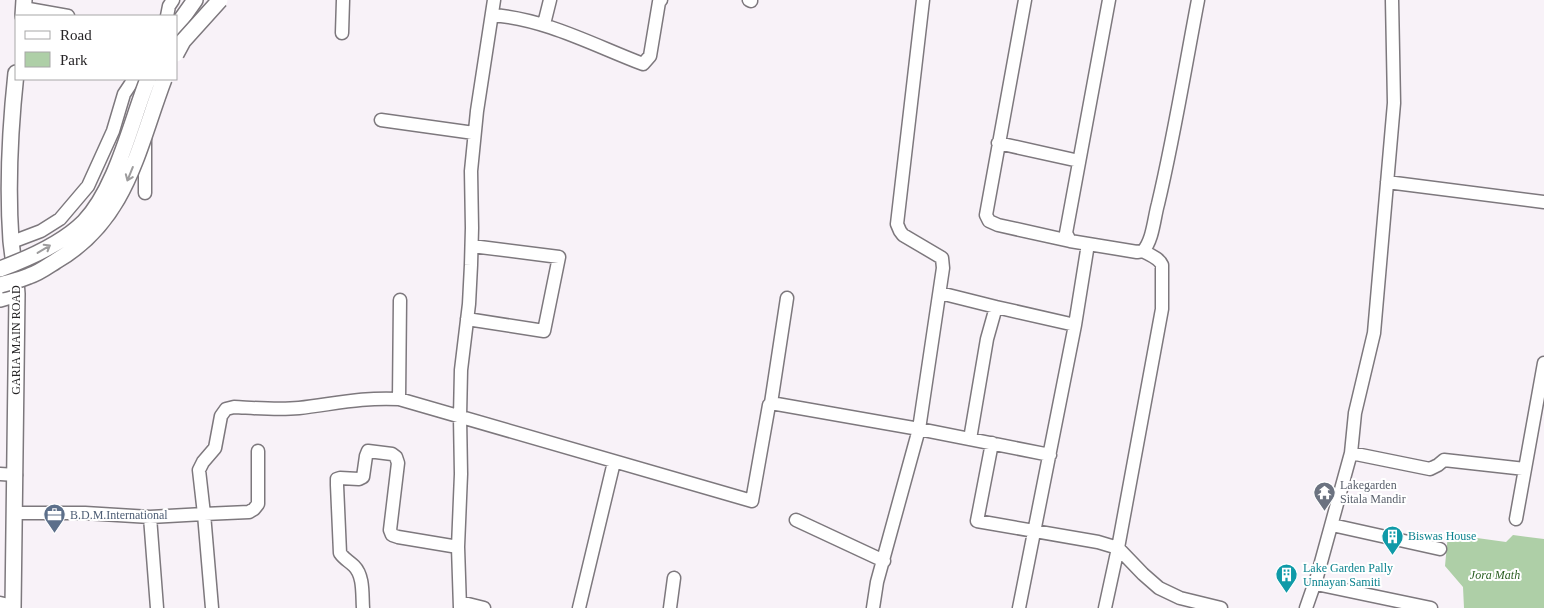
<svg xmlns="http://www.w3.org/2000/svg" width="1544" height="608" viewBox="0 0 1544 608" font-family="'Times New Roman',serif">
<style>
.green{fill:#aecfa7}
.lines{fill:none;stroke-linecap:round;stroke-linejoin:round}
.minor-casing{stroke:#7d787d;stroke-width:15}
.major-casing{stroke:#7d787d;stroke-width:18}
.minor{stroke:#fff;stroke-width:12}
.major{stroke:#fff;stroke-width:15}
.major-bridge-casing{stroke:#7d787d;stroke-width:18;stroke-linecap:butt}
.major-bridge{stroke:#fff;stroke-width:15}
.oneway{stroke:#9d9c9d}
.labels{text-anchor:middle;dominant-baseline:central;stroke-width:4;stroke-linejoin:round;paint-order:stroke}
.street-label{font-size:12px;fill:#262426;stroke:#fff}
.worship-label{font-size:12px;fill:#5b616d;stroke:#fff;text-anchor:start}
.service-label{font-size:12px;fill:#4e5e75;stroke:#fff;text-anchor:start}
.culture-label{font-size:12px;fill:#0d838f;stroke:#fff;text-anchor:start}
.park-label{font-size:12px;font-style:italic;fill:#2b5f22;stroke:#fff}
</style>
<rect width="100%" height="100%" fill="#f8f2f8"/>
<path class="green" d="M1448 534 1506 542 1513 535 1544 539V608H1464L1463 587 1445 566Z"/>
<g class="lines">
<defs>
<path id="minor" d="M749 0 751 1
M1025 0 986 215 989 221 998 225 1070 241
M1109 0 1066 233 1070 241 1137 252 1143 251C1153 240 1154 218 1158 204 1174 137 1185 68 1198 0
M23 8 68 16
M492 15C546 19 593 45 643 64L650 56 659 2 661 0
M167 16 169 6 173 0
M544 24 550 0
M342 33 343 0
M381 120 474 133
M998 143 1079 161
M1387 182 1544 202
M145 193V94
M12 242 41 231 60 219 88 186 113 131 124 94 134 79
M940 293 996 307
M467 319 544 331 559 257 472 246
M399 399 400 300
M771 403 787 298
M970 439 987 339 996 307 1075 325
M992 443 977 521 1098 542 1118 548 1143 574 1159 588 1180 598 1221 608
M1351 453 1430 469 1438 465 1444 460 1525 469
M0 474 16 475
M15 513H85L150 517 204 514 199 470 203 462 215 448 221 416 226 409 234 407C255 408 278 410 299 408 334 404 362 397 399 399L752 501 769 405 771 403 919 429 1050 455
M150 517 157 608
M1516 519 1544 363
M796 520 884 561
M1332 525 1440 549
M1315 584 1351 453 1355 413 1374 333 1394 103 1392 0
M460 602 484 608
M0 603 13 606
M212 608 204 514 249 512 254 509 258 504V451
M363 608C362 594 364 576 354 566 349 561 344 559 340 553L337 485V479L340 478 359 479 363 477 366 456 368 451 392 454 396 457 398 463 390 530 392 535 398 537 458 547
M460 608 458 547 461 474 460 417 461 370 469 304 471 265 472 228 471 171 477 111 494 0
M579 608 614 462
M670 608 674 578
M873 608 877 582 919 429 943 268 942 258 903 235 900 231 897 224 923 0
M1019 608 1075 325 1088 244
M1105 608 1118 548 1162 309V265C1159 258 1150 255 1143 251
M1306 608 1314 585 1316 584 1431 608"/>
<path id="major" d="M23 16 24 0
M176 27 195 0
M0 299 17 294
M13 608 17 294C16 276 13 259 11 241 7 185 10 129 16 73"/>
</defs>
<use href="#minor" class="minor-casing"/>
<use href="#major" class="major-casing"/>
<use href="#minor" class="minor"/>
<use href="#major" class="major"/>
<defs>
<path id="major-bridge" d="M176 54 183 41 220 0
M0 269C27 259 63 243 84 222 116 189 131 122 148 79
M0 285C10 282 20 280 29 276 39 273 48 266 56 261 127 220 137 150 164 79"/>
</defs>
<use href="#major-bridge" class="major-bridge-casing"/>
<use href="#major-bridge" class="major-bridge"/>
</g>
<defs><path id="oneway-shaft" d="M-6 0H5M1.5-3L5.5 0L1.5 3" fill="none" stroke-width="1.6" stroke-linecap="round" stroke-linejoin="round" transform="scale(1.25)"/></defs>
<g class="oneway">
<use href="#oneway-shaft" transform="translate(130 174) rotate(112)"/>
<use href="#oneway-shaft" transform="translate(44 249) rotate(-31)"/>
</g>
<defs>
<symbol id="temple-pin" viewBox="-11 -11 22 30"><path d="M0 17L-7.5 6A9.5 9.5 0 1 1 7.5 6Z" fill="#6b7280" stroke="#fff"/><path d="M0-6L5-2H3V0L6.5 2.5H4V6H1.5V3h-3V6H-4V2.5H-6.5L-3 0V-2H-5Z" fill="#fff"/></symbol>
<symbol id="office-pin" viewBox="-11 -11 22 30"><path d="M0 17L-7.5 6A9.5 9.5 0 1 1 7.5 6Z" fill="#5c6f8a" stroke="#fff"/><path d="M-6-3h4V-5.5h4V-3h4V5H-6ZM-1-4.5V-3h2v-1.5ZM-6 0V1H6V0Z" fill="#fff"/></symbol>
<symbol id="building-pin" viewBox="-11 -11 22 30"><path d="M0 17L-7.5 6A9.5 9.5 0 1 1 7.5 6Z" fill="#0f9aa8" stroke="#fff"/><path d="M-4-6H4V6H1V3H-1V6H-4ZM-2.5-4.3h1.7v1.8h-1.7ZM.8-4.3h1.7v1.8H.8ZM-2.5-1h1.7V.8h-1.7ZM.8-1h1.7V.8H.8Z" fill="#fff"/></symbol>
</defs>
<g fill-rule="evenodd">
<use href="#temple-pin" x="1312" y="480" width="25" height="34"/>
<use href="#office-pin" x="42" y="502" width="25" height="34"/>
<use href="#building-pin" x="1380" y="524" width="25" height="34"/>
<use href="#building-pin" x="1274" y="562" width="25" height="34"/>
</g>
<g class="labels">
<g class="street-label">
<text transform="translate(16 340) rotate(-90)">GARIA MAIN ROAD</text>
</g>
<g class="worship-label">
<text x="1340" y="485">Lakegarden<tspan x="1340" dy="14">Sitala Mandir</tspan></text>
</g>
<g class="service-label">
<text x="70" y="515">B.D.M.International</text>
</g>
<g class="culture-label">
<text x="1408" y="536">Biswas House</text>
<text x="1303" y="568">Lake Garden Pally<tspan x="1303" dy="14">Unnayan Samiti</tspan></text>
</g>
<g class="park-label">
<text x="1495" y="575">Jora Math</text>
</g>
</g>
<rect x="15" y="15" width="162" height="65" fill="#ffffff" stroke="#a8a7a8"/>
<rect x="25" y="31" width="25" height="8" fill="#ffffff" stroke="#a8a7a8"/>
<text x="60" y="40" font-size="15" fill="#262426">Road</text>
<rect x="25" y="52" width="25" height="15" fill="#aecfa7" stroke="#a8a7a8"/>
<text x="60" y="65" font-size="15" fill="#262426">Park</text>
</svg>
